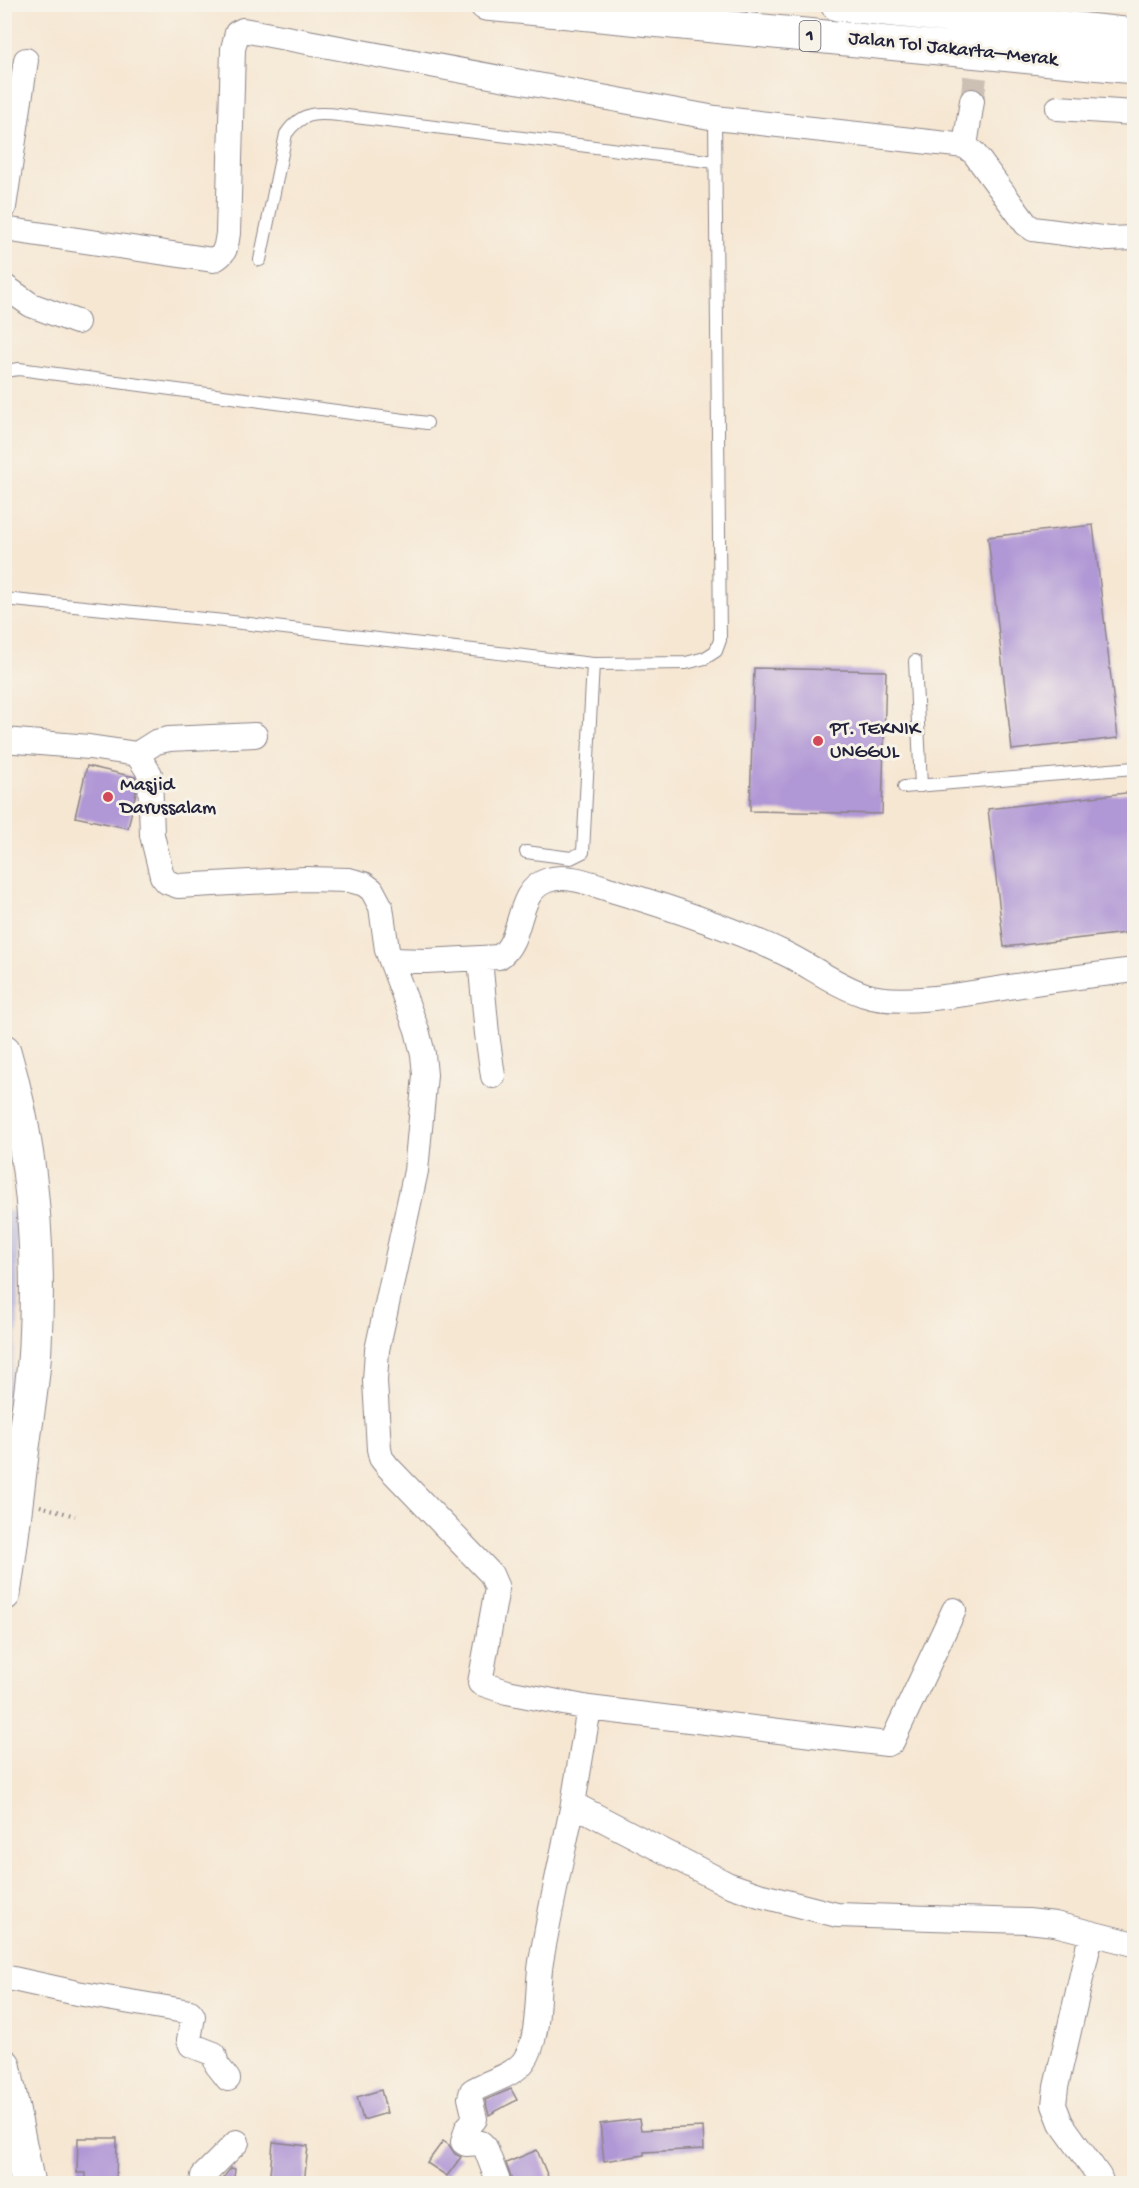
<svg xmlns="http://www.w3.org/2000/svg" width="1139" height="2188" viewBox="0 0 1139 2188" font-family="'Gochi Hand',sans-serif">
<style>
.industrial{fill:#c3c1db}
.building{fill:#b097d5}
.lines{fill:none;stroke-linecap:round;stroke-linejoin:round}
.minor-tunnel{stroke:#ccc0b5;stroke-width:24;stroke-dasharray:24 12;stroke-linecap:butt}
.service-casing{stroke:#8c8487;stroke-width:14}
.minor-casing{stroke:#8c8487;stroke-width:26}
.secondary-casing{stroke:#8c8487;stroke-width:35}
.motorway-casing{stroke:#8c8487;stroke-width:35}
.path{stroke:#8c8487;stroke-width:4;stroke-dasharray:1.5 4.5;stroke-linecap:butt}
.service{stroke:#fff;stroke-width:12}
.minor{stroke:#fff;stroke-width:24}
.secondary{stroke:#fff;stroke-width:33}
.motorway{stroke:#fff;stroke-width:33}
.poi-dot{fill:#d1495b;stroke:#f7f3e8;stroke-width:2}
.labels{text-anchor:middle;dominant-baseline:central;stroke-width:6;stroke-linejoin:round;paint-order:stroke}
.shield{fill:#f7f3e8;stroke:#62616f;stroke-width:1.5}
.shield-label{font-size:18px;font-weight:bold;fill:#22223b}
.street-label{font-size:20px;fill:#22223b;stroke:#f7f3e8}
.poi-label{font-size:20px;fill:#22223b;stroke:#f7f3e8;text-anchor:start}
</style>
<rect width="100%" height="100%" fill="#f7f3e8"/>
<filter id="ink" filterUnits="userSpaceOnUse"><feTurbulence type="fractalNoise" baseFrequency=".0167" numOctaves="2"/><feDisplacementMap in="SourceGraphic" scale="12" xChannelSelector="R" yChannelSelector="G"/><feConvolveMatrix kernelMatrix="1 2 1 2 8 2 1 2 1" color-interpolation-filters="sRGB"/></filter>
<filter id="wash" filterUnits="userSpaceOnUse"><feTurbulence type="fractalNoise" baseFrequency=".008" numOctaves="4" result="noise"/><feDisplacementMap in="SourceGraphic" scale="24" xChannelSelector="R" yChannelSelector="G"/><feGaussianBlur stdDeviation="1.35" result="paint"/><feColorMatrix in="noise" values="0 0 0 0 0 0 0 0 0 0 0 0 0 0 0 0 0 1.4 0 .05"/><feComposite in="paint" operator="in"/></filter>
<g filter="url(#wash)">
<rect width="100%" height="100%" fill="#f6e7d3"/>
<path class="industrial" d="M5 1210 17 1213 18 1329 5 1416Z"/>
<g id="blocks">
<path class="building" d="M1093 525 1118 738 1012 750 988 537Z
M754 668 886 671 882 814 750 811Z
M87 766 135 777 136 792 128 828 75 817Z
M1134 792V932L1004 947 988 809Z
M511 2089 517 2100 489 2115 485 2100Z
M381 2090 387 2113 363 2120 357 2097Z
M639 2119 641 2130 703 2127 704 2149 644 2152V2155L604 2161 600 2124Z
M78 2138H117L116 2184H86V2173H77Z
M443 2141 449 2145 455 2154 461 2157 447 2176 427 2163Z
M273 2142 308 2146 304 2184H269Z
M537 2150 551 2184H513L506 2163Z
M231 2168 235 2169 233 2184H218Z"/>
</g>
</g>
<g filter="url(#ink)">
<use href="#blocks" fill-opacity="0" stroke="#8c8487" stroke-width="1.5"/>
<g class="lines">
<path class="minor-tunnel" d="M972 101 980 37"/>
<defs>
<path id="service" d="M260 260 286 134C303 109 321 113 347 116L715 162
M4 371 19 369 427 423
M4 599 224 621 593 664 686 663 705 658 716 651 720 640 715 118
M915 661 921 786
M904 787 1134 768
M526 852 571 858 583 852 593 664"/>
<path id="minor" d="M1058 108 1134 113
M965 146 972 101
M4 207 26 60
M4 229 213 260C226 254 226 247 228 233L233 49 237 33 243 30 715 118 965 146 974 153 1026 224 1033 229 1109 239 1134 238
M4 286 31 305 77 322
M4 740 89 747 137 754 150 774 152 835 162 876 167 882 178 886 305 879 349 880 364 884 372 890 381 907 387 950 417 1030 423 1054 425 1075 416 1171 377 1350 375 1381 379 1449 381 1458 388 1467 491 1574 497 1588 480 1683 507 1692 589 1708 887 1744 892 1742 954 1610
M137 754 156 742 169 739 255 735
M480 959 487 1034 493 1076
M391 960 426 961 499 957C525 940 514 891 548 880 569 873 597 886 618 892 675 909 731 928 784 953 811 966 837 986 865 995 901 1008 982 991 1022 985 1059 979 1097 975 1134 970
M589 1708 573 1804 727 1884 759 1895 837 1915 1028 1921 1055 1924 1134 1944
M1091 1935 1056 2087 1054 2105 1061 2123 1099 2176 1102 2184
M4 1977 77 1993 190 2012 193 2016 189 2040 191 2045 214 2054 217 2065 228 2079
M202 2184 203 2176 237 2142
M499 2184 485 2147 481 2143 466 2144 463 2142 467 2128 475 2119 470 2098 472 2091C488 2081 512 2077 524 2061 541 2037 536 1991 541 1962 550 1909 562 1857 573 1804"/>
<path id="secondary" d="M4 1051C32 1145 40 1247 35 1345 34 1377 28 1409 24 1440 17 1492 12 1543 4 1594
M4 2065 28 2184"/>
<path id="motorway" d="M486 4 1134 67
M837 4 1134 35"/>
</defs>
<use href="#service" class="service-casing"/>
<use href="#minor" class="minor-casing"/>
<use href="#secondary" class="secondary-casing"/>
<use href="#motorway" class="motorway-casing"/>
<path class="path" d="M40 1506 75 1516"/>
<use href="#service" class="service"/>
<use href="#minor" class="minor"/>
<use href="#secondary" class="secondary"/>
<use href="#motorway" class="motorway"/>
</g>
</g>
<g class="poi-dot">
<circle cx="818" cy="741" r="6"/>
<circle cx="108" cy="797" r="6"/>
</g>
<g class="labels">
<rect class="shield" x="799.5" y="21" width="21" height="30" rx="4.5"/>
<g class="shield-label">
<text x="810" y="36">1</text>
</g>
<g class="street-label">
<text transform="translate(953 50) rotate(6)">Jalan Tol Jakarta–Merak</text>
</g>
<g class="poi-label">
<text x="830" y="730">PT. TEKNIK<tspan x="830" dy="23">UNGGUL</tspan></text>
<text x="120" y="786">Masjid<tspan x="120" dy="23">Darussalam</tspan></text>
</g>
</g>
<rect width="1139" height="2188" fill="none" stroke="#f7f3e8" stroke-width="24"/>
</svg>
